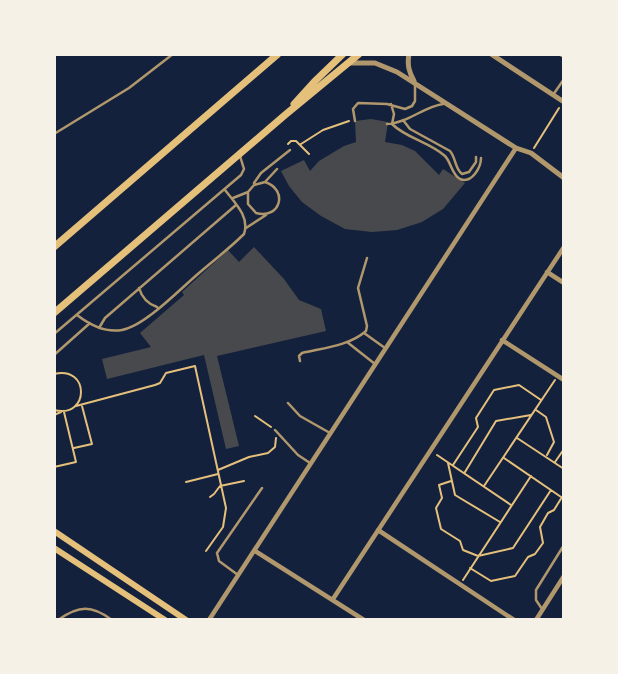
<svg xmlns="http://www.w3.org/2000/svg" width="618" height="674" viewBox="0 0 618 674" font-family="Bitter,serif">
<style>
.building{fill:#48494c}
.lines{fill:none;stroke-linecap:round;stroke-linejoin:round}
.path{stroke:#e5c07b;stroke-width:2}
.service{stroke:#b1986c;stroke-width:2.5}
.minor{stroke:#b1986c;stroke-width:4.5}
.tertiary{stroke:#b1986c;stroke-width:5}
.secondary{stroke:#e5c07b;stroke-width:6}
.trunk{stroke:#e5c07b;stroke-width:7}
</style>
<rect width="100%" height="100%" fill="#14213d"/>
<path class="building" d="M371 119 388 122 385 142 402 145 415 151 439 175 443 169 465 183 443 209 422 222 397 230 372 232 345 229 321 216 302 202 289 186 281 171 304 160 310 171 319 161 344 146 356 142 355 121Z
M254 247 284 279 299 300 321 309 326 331 217 356 239 446 226 449 204 355 107 379 102 359 151 347 140 333 184 295 182 292 228 250 239 262Z"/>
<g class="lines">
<path class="path" d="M288 144 291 141H296L309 154
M301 144 323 130 349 121
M534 148 559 108
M54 374C90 365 90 419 54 410
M76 406 155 385 160 383 166 373 195 366 226 508 223 527 206 551
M536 410 546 417 554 442 547 455
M54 415 61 412
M255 416 271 427
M517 438 564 469
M74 448 92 444 82 406
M437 455 511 505
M504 458 564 499
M555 462 564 449
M448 463 455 495 500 522
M453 465 478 427 476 418 494 390 519 385 541 400
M54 467 76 462 64 412
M218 470 249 457 268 453 275 447 276 438
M465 472 496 421 531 415
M451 481 439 485 442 498 436 508 441 529 460 541 463 550 478 556 513 548 551 490
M186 482 218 474
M484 486 555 380
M210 497 214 494 220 486 244 481
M470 568 491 581 515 576 528 557 535 554 543 543 540 527 548 513 554 510 562 497
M463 580 531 476"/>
<path class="service" d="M558 54 564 57
M553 95 564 79
M391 104 394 114 392 124C406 138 429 142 445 156 451 162 452 175 460 179 472 184 481 167 481 158
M403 120 410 129 450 151C456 158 455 169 462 174L469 172 476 162V157
M355 121 353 109 358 103 387 104 405 109 412 106 415 101V85
M387 124C408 123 423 107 443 104
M54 134 129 88 173 54
M265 182 277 169
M254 183 261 173 290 150
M233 198 248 192 254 185 265 182C289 190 280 220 256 213L248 204V192
M246 228 266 215
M139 288C142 298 148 304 157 307
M77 315C90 325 105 333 122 330 145 326 180 289 199 273 214 260 230 248 244 234 250 217 235 203 225 190
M99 328 105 318 236 205
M364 333 385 348
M54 334 241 175 244 169 240 156
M347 342 375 364
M54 355 90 323
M300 361 299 356 302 353C323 348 349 346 366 331L367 326 358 288 367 258
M288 403 300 416 330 433
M275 430 298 455 310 463
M238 575 219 561 217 553 262 488
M542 609 536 600V590L564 545
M58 620C79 605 92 605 112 620"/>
<path class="minor" d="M547 272 564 283
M502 340 564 380
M378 530 514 620
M255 551 364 620
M333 599 564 247
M209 620 516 148
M536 620 564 576"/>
<path class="tertiary" d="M409 54C407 65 409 72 414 81
M491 54 564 102
M349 63H375L397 72 516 148 531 153 564 178"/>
<path class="secondary" d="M54 531 186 620
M54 548 165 620"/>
<path class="trunk" d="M294 104 314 82 343 54
M54 247 278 54
M54 313 285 115 359 54"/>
</g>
<rect width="618" height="674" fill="none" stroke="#f6f1e7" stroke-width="112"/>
</svg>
